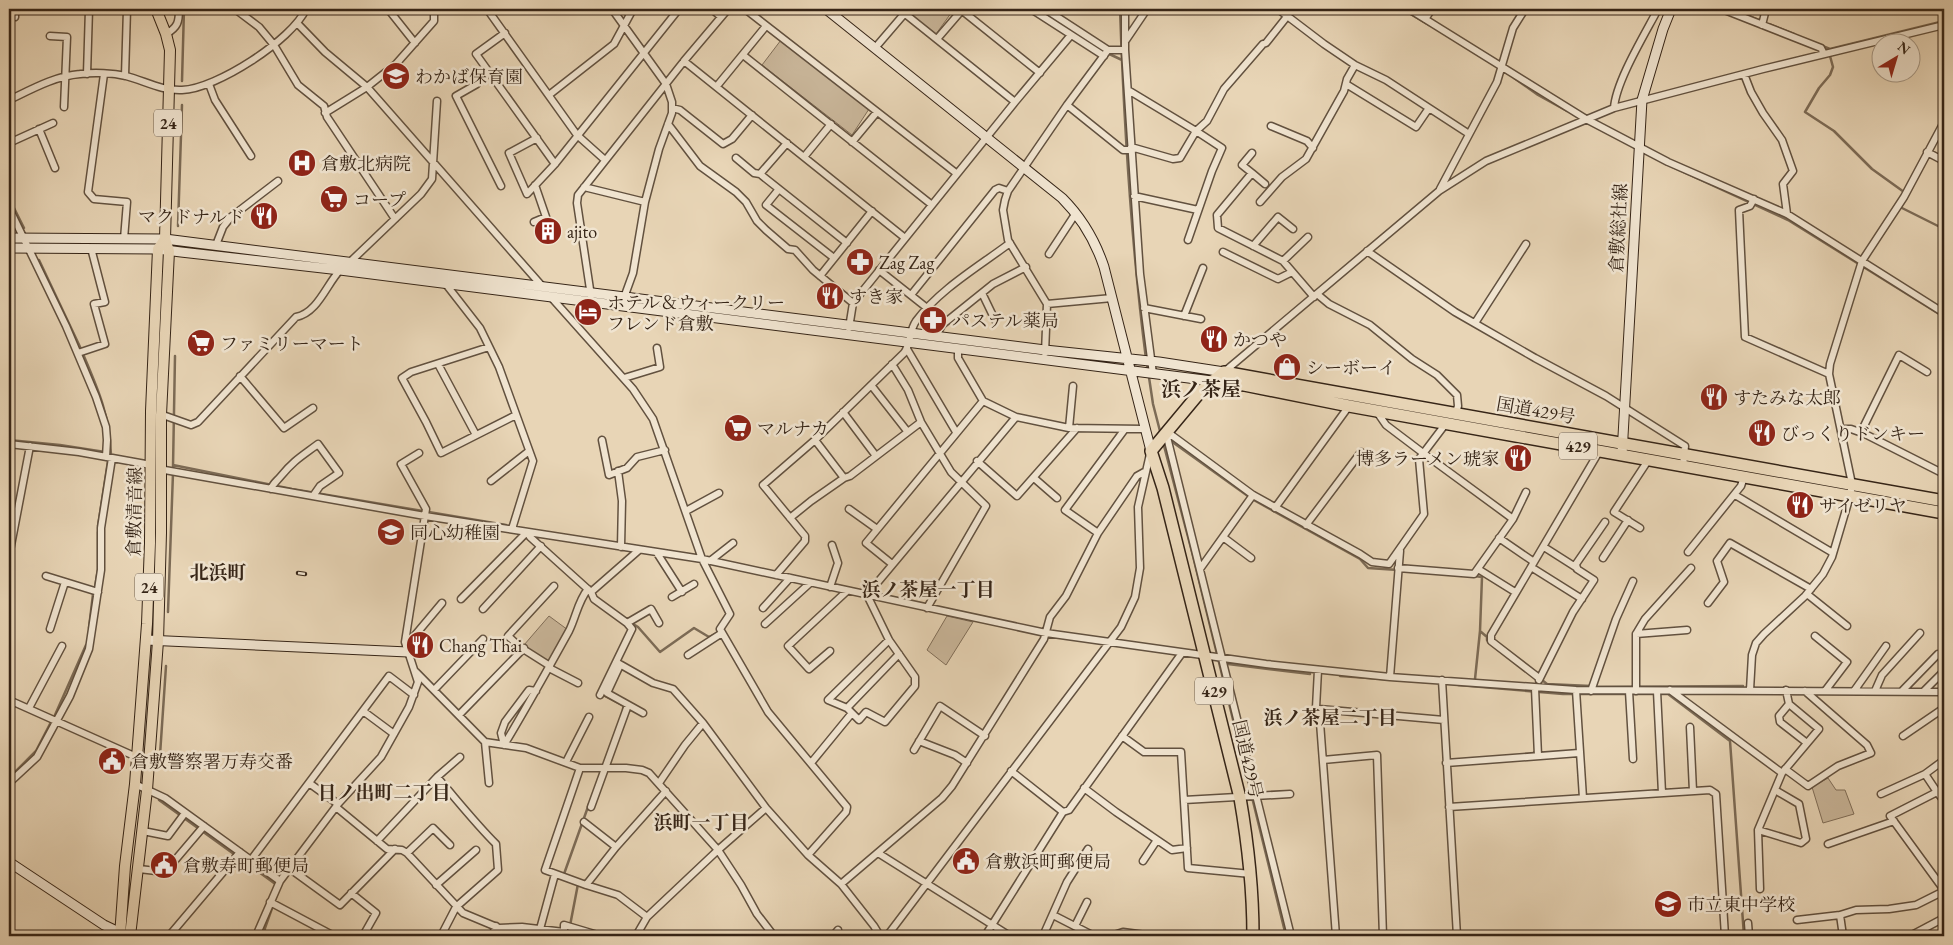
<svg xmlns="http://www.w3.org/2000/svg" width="1953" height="945" viewBox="0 0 1953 945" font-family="'EB Garamond','Noto Serif JP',serif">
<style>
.green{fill:#cab79b;stroke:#806e59}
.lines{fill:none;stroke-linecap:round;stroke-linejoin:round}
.stream{stroke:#7c6b56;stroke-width:2.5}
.street-casing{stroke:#62513f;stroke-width:9}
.secondary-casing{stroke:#362517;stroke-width:11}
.primary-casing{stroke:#362517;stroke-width:12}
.highway-casing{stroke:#362517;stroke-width:14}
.street{stroke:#f0e4d0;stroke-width:6}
.secondary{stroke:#f0e4d0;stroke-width:9}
.primary{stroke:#e8d5b6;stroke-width:10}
.highway{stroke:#e8d5b6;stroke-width:11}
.rail-casing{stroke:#362517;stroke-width:4.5}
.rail{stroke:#f0e4d0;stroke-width:2.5;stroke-dasharray:8;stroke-linecap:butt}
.labels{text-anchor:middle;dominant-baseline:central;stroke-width:5;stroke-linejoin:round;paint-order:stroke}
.shield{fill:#f0e4d0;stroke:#6e5e4e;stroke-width:1}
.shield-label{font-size:16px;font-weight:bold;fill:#362517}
.poi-label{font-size:18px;fill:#362517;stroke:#f0e4d0;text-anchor:start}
.street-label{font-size:18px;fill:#362517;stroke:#f0e4d0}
.neighbourhood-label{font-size:19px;font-weight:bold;fill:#362517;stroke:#f0e4d0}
.quarter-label{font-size:20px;font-weight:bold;fill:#362517;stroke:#f0e4d0}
</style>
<rect width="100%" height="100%" fill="#e8d5b6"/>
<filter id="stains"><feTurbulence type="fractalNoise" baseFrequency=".004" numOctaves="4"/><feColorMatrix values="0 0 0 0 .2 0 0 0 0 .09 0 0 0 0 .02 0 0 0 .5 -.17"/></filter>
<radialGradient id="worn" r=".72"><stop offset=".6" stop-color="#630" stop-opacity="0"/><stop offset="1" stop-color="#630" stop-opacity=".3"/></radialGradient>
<path class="green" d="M904 9H954L936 34Z
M781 40 869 109 852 135 762 65Z
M549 616 568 630 550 663 524 645Z
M947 616 973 622 946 665 927 650Z
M1828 778 1836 790H1845L1854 814 1823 823 1812 787Z"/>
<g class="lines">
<path class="stream" d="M1120 9C1124 126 1131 242 1146 359
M1402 9 1429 25
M1731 9 1794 34
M1063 25 1103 51 1122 60
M1820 45 1830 49 1944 21
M1830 56 1833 67 1830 75 1819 88 1805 112 1834 131 1872 169 1904 192
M1514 78 1538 95 1567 111
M182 81 184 9
M1673 167 1788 220 1944 317
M9 198 24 228
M1902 208 1944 229
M178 226 182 105
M39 260 81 349
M83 354C98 389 110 416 111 455
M1147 364 1153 404 1161 435
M9 440 60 445 105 452
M1171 441 1252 499 1360 559 1368 568 1398 570
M1163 442 1192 552 1286 936
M173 465 292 489 506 525
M173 467 175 356
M98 526 108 461
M1474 576 1482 577 1480 631 1487 637V640L1490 643
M95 587 98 569V532
M168 612 173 473
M630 622 638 627 660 652 694 628 709 637 715 634
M89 628 93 594
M1228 664 1310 674
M1340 676 1424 682
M1475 679 1480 631
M1542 680 1547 684 1591 686
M1458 685 1563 694H1668L1730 741 1744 936
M1595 687 1743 686
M604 693 603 695 624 706 623 709
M55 715 86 645
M160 755 166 666
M9 778 36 751 51 722
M159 800 274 883
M566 875 564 874 589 804
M264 936 265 928 276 897
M568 936 578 884"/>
<defs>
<path id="street" d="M235 9 259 27 274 45 298 85 324 106 327 117 395 219
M388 9 415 43
M434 9V21L396 64 367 87 542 286
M487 9 577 135 605 160
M612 9 666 84 672 102V113L659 149 645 202 633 273 621 306
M712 9 720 16
M745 9 956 173
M899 9 1015 102
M960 9 1040 73
M1031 9 1104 56
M1045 9 1108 50
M1125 9V50L1140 274 1153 374
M1278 9 1324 44 1355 65 1386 80 1469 134
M1409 9 1586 119 1668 162 1787 214 1944 313
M1722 9 1821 48 1824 54
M9 16 15 17V9
M1425 19 1432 9
M297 23 325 52 367 87 325 113
M1762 25 1766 9
M505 33 476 54 555 164
M166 34C178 27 179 22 179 9
M50 36 67 37 64 107
M937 39 962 10
M1126 40 1147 9
M875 48 905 13
M743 55 932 205
M684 61 905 238
M488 71 475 79 477 84 456 96 501 186
M87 74 89 9
M104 74 88 192 94 199 127 202 124 239
M1744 74 1751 92 1763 113 1782 140 1793 171 1783 184 1787 214
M125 76 127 9
M209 84 215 100 251 156
M1346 84 1416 127 1429 108
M717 86 766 26
M1128 90 1196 131 1207 121 1224 89 1263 44 1266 43 1293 9
M549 95 614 44 633 9
M9 100C32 89 55 76 80 74 94 72 113 73 126 76 145 81 162 91 182 90 216 89 292 40 306 9
M1067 105 1123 150H1131
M672 108 680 110 723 144 732 139 752 115
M1614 108C1616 81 1645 34 1658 9
M668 124 700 166 736 192 746 202 757 221 766 230 788 249 795 250 813 270 853 303
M1271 126 1307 141 1313 148
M39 129 55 168
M537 138 509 153 527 194 555 164 679 9
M852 142 877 112
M9 143 53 123
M787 143 760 174 847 243
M1131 147 1173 159 1180 158 1196 131 1222 148 1212 171 1188 240
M1927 152 1944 161
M1252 153 1242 165 1252 173
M804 157 831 124
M736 158 754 173 760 174
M1265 184 1252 173 1217 215 1218 228 1283 261 1314 297
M584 187 645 202
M779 189 766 205 834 258
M1440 189 1497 82 1513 28 1525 9
M1134 196 1198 210
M1754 199 1750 206 1739 210 1745 337 1829 374
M1260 202 1282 177 1306 159 1344 91 1347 79 1355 65
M9 208 66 326 96 397 106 427 107 440 106 457
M534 222 546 217 535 185
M216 245 223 227 231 217 278 181
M1253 246 1278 217 1293 229
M1367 251 1455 312 1535 358 1606 396 1685 446 1683 466
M1223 252 1278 279 1292 272
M1049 254 1076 213
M1283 261 1308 237
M349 263 421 194 432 179 437 101
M879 270 927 308
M820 276 872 211
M445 283 480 328 499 367 533 461 512 529
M982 293 995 320
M1317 294 1329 304 1370 325 1412 359 1437 375 1457 395 1458 406 1455 415
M911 295 995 190 999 188 1008 191
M550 296 633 389 653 419 702 559 730 614 720 629 768 712 847 807 846 812 808 855
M591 296 577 203 578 195 684 61 728 9
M1047 304 1112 298
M1144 308 1201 319
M1184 316 1203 268
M1475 323 1526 244
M849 328 853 303 1015 102 1071 35
M936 336 942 325 993 284 1026 267
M489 347 411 372 402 378 426 422 441 453 516 415
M958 348V358L983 401 1016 417 1069 428 1144 429
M907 349 956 432
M78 353 105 344 94 304 105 302 91 248
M1045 353 1047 304 1008 240 1003 210 1005 200 1008 191 1067 105 1108 50H1125
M438 364 476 435
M892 364 908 390 921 422 951 472 986 506 927 608
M1224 372 1439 191 1486 161 1614 108 1763 69 1944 25
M240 376 284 428 313 408
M624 378 660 367 657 348
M871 385 907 431
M843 412 876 456
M1377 412 1386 425 1423 453 1513 519
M160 414 191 425 198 422 296 317C318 313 327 283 341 269
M1069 428 1073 386
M1841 429H1851L1865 434 1944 474
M1166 431 1253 495 1360 554 1372 562 1389 564 1424 514 1419 459 1447 422
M1861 432 1899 355 1927 372
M1166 433 1291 936
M602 440 609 475 627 468 637 457 665 450
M815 440 844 478 850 476 921 422
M9 444 79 452 151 465
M977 461 1017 496 1077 428
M159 469 425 516 702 559 1046 633 1266 664 1390 677 1576 690 1944 692
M618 471 622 501 621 547
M1034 478 1057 498
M491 481 529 451
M271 489C273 483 277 481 281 476 293 461 302 456 318 444L339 473 320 486 313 496
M1735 495 1833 553
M1275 508 1349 406
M849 509 877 529
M686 511 719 493
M790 518 811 501 844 478
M1306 525 1361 452
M1640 528 1614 512 1649 459
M1098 533 1065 510 1125 429
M1223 537 1251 558
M1499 538 1534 562
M1544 547 1577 568
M1688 552 1741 486 1744 477
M657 553 682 592
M9 556 30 446
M1603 558 1628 520
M710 561 733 543
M892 564 866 543 983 401
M1531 567 1582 599
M1398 568 1474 574 1513 519 1526 492
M1200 569 1253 495
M1478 569 1515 592
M776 575 805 541V536L763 485 815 440 904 353C911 344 909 331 916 321 940 289 978 267 1010 243
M46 576 98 592
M830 587 838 563 832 545
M591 592 594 599 627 623 651 609 659 623
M1807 594 1847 626
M672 597 694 584
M461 599 527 532 530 537 591 592 639 550
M1708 603 1724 582 1717 561 1730 543 1811 589
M763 608 790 578
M483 609 541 546
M627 623 632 629 616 662 653 683 673 689 703 723 766 808 808 855 841 884 874 926 880 936
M765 624 810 583
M50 629 65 582
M1636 634 1687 630
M1815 636 1847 662 1825 691
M406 646 442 603
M830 651 809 669 788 646 847 591
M688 655 722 633
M620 665 607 693 643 713
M550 666 520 647 508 636 554 586
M549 668 578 683
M1318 670 1316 708 1319 709 1336 936
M416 672 485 742 526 748 580 768H626L642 770 649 773 718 850 741 885 757 914 774 936
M1390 677 1400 551
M1539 678 1491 641V635L1600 450
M1442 680 1457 936
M1539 680 1573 612 1594 580 1577 569 1576 564 1605 522
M1535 688 1538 756
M434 690 483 639
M1576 690 1583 798
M1670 690 1782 773
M1750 690 1752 655 1756 643 1764 634 1805 596 1823 574 1832 557 1850 496 1852 484 1829 374 1830 364 1862 261 1904 197 1944 122
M1591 691 1616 619 1633 581
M1629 691 1633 759
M1636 691V634L1645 619 1691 568
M1657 691 1662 793
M1854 691 1886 646
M1875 691 1882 675 1920 633
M1902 691 1938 654
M1924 691 1944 671
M600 695 616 662
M9 700 132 755 138 754
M1789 704 1779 716 1780 722 1807 743
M29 708 62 646
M847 708 899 654
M1319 709 1444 720
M363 711 394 734
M852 713 859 720 866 712 885 722 915 686V677L889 640 867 595 1016 417
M459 715 524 648
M1690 727 1693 791
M1122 736 1144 752H1181L1188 868 1251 874
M1903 736 1944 708
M919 741 955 755 967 763
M485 742 489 783
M504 745C527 707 548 669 569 631 576 617 578 601 588 589
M504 745 501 733 505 722 529 690 536 691
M914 750 940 706 985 736
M1323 760 1377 755 1383 936
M1944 760 1925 774 1937 792 1890 816 1944 890
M566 762 589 717
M811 763 852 713 847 708 828 700 889 640
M1446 763 1579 753
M580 768 545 870 586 885 616 847 666 791
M1785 769 1808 786 1838 766 1871 753 1867 745 1805 691
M1011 771 1063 812
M437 777C457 800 475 823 496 844L498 870 456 907 441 936
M9 783 37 757 70 696 89 649 101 570V528L112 458
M309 783 338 804
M659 783 685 745 703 723
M135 784 165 798 280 881
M1084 788 1116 812 1172 850 1187 848
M1937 792 1944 801
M1881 794 1925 774
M1184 800 1290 794
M336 807 387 849 402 850 407 853 463 913 499 928 522 927 564 932V936
M591 807 628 705
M1449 807 1710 790 1716 794 1725 936
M584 822 616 847
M1758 830 1801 843 1806 839 1799 804 1775 790
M143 831 168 836 185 813
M377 841 437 777 460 757
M1828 844 1894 821
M407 853 433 828 450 845
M878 853 1010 936
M251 860 389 676 414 695
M1143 861 1157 840
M289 868 340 905 395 849
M139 869 165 872 204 826
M841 884 942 798 952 786 1044 639 1050 617 1066 596 1098 533 1137 476 1146 471
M436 885 476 850
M586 885 618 895 647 917
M1760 889 1758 830 1782 773 1819 729 1789 704 1786 690
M351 893 376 913 363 936
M270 902 334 936
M1053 915 1094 936
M1840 915 1843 936
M1797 920 1840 915 1856 910 1889 909 1916 905 1944 891
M1748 923 1749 936
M1075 926 1087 902
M540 929 555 874
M564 932V925L601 936
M169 936 240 852
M256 936 280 881 338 804 381 757 409 707 418 682 405 642 426 509 401 464 419 453
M492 936 496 926
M636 936 647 917 718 850 766 808
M833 936 838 930
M887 936 1121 627 1135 597 1140 568 1138 507 1150 454
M985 936 1063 812 1069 810 1182 653
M1043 936 1067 882 1088 849
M1111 936 1123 932 1153 936
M1437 936 1457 935
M1910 936 1944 918"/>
<path id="secondary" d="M826 9 1062 198C1082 218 1095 240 1104 267L1151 451
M9 238 165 239 1045 350 1159 362 1224 372
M9 248 158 249 181 252 340 270 1212 381
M1622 454 1642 100 1663 29 1671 9
M146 640 408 652
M9 862 104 925 125 935"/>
<path id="primary" d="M120 936 125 866 135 784 147 624 150 543 151 411 158 249 165 239
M130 936 147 790 158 641 161 533V415L169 251 165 239 170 50 166 34 156 9"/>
<path id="highway" d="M1212 381 1244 385 1349 406 1944 513
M1253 936C1253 889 1248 844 1240 798L1163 488 1151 451 1201 391 1224 372 1944 501"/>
</defs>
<use href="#street" class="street-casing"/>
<use href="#secondary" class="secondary-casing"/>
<use href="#primary" class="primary-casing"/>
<use href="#highway" class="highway-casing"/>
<use href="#street" class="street"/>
<use href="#secondary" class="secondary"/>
<use href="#primary" class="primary"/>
<use href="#highway" class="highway"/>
<defs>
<path id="rail" d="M298 573 305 574"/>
</defs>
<use href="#rail" class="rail-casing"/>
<use href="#rail" class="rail"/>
</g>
<defs>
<symbol id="school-disc" viewBox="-11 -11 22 22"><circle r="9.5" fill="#8f2418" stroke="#f0e4d0"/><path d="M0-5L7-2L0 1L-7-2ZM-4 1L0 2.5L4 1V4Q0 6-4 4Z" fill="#fff"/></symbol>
<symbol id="hospital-disc" viewBox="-11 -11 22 22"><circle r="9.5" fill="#8f2418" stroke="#f0e4d0"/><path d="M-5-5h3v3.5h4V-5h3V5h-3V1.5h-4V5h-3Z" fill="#fff"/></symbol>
<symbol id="supermarket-disc" viewBox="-11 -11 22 22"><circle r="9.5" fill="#8f2418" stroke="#f0e4d0"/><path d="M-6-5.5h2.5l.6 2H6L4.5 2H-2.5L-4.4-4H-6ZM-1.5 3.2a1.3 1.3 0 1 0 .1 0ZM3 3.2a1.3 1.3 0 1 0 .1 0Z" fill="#fff"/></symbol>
<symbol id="restaurant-disc" viewBox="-11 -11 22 22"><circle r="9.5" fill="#8f2418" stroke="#f0e4d0"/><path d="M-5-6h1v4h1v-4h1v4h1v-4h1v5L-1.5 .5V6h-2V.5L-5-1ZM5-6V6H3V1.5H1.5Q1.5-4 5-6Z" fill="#fff"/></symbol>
<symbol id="building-disc" viewBox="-11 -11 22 22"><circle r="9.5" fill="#8f2418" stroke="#f0e4d0"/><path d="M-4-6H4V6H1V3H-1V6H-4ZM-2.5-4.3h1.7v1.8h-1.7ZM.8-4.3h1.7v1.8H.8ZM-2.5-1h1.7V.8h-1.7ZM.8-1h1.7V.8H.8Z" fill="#fff"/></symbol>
<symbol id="pharmacy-disc" viewBox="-11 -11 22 22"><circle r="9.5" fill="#8f2418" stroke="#f0e4d0"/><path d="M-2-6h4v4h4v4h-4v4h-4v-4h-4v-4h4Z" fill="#fff"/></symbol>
<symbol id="hotel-disc" viewBox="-11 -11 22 22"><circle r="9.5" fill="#8f2418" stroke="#f0e4d0"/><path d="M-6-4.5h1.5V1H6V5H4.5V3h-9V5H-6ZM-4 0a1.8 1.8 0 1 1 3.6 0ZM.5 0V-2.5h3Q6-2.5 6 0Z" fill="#fff"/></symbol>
<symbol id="shop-disc" viewBox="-11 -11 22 22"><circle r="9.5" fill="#8f2418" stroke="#f0e4d0"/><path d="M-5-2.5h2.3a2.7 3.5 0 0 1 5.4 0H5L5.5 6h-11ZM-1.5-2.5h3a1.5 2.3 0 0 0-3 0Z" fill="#fff"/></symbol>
<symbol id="civic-disc" viewBox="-11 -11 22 22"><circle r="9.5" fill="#8f2418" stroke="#f0e4d0"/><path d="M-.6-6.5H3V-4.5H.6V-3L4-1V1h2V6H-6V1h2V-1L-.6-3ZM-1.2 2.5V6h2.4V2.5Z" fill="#fff"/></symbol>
</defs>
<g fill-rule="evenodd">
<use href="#school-disc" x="380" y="60" width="32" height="32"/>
<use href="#hospital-disc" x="286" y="147" width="32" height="32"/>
<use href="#supermarket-disc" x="318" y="183" width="32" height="32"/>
<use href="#restaurant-disc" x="248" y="200" width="32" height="32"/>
<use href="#building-disc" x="532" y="215" width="32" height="32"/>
<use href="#pharmacy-disc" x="844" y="246" width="32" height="32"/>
<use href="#restaurant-disc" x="814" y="280" width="32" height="32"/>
<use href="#hotel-disc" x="572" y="296" width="32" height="32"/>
<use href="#pharmacy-disc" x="917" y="304" width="32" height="32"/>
<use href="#restaurant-disc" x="1198" y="323" width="32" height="32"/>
<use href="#supermarket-disc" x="185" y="327" width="32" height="32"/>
<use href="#shop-disc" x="1271" y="351" width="32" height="32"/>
<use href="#restaurant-disc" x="1698" y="381" width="32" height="32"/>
<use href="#supermarket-disc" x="722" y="412" width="32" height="32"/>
<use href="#restaurant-disc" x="1746" y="417" width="32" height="32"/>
<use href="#restaurant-disc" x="1502" y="442" width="32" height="32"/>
<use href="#restaurant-disc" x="1784" y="489" width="32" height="32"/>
<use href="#school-disc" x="375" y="516" width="32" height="32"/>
<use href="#restaurant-disc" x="404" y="629" width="32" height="32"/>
<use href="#civic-disc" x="96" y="745" width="32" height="32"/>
<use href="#civic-disc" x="950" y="845" width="32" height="32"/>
<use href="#civic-disc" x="148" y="849" width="32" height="32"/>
<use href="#school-disc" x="1652" y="888" width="32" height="32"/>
</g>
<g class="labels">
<g class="shield">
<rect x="154" y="109.5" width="28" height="27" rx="4"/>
<rect x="1559" y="432.5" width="38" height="27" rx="4"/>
<rect x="135" y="573.5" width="28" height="27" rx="4"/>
<rect x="1195" y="677.5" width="38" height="27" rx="4"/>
</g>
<g class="shield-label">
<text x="168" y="123">24</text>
<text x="1578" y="446">429</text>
<text x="149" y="587">24</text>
<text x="1214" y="691">429</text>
</g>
<g class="poi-label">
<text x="415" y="76">わかば保育園</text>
<text x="321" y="163">倉敷北病院</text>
<text x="353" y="199">コープ</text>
<text x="245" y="216" text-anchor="end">マクドナルド</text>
<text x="567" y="231">ajito</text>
<text x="879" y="262">Zag Zag</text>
<text x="849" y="296">すき家</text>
<text x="607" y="302">ホテル＆ウィークリー<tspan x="607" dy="21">フレンド倉敷</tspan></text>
<text x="952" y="320">パステル薬局</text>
<text x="1233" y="339">かつや</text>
<text x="220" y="343">ファミリーマート</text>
<text x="1306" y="367">シーボーイ</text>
<text x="1733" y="397">すたみな太郎</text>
<text x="757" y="428">マルナカ</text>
<text x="1781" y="433">びっくりドンキー</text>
<text x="1499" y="458" text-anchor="end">博多ラーメン琥家</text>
<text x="1819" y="505">サイゼリヤ</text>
<text x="410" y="532">同心幼稚園</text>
<text x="439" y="645">Chang Thai</text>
<text x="131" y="761">倉敷警察署万寿交番</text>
<text x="985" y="861">倉敷浜町郵便局</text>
<text x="183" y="865">倉敷寿町郵便局</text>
<text x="1687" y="904">市立東中学校</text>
</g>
<g class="street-label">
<text transform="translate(1618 228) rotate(-87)">倉敷総社線</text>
<text transform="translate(1536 410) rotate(10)">国道429号</text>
<text transform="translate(134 512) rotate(-89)">倉敷清音線</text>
<text transform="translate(1248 759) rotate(77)">国道429号</text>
</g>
<g class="neighbourhood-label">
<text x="218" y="572">北浜町</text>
<text x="928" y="589">浜ノ茶屋一丁目</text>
<text x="1330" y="717">浜ノ茶屋二丁目</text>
<text x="384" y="792">日ノ出町二丁目</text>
<text x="701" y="822">浜町一丁目</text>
</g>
<g class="quarter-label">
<text x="1201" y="389">浜ノ茶屋</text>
</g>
</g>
<rect width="1953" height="945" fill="none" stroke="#e8d5b6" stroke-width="30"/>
<rect x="10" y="10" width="1933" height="925" fill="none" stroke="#362517" stroke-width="2.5"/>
<rect x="15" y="15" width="1923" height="915" fill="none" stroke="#362517"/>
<g transform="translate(1896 58) rotate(38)"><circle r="24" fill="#f0e4d0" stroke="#a69886"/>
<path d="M0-4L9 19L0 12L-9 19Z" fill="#8f2418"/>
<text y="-8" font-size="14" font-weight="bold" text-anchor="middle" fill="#362517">N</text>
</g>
<rect width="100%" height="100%" filter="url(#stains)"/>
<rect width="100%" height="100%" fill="url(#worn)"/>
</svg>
